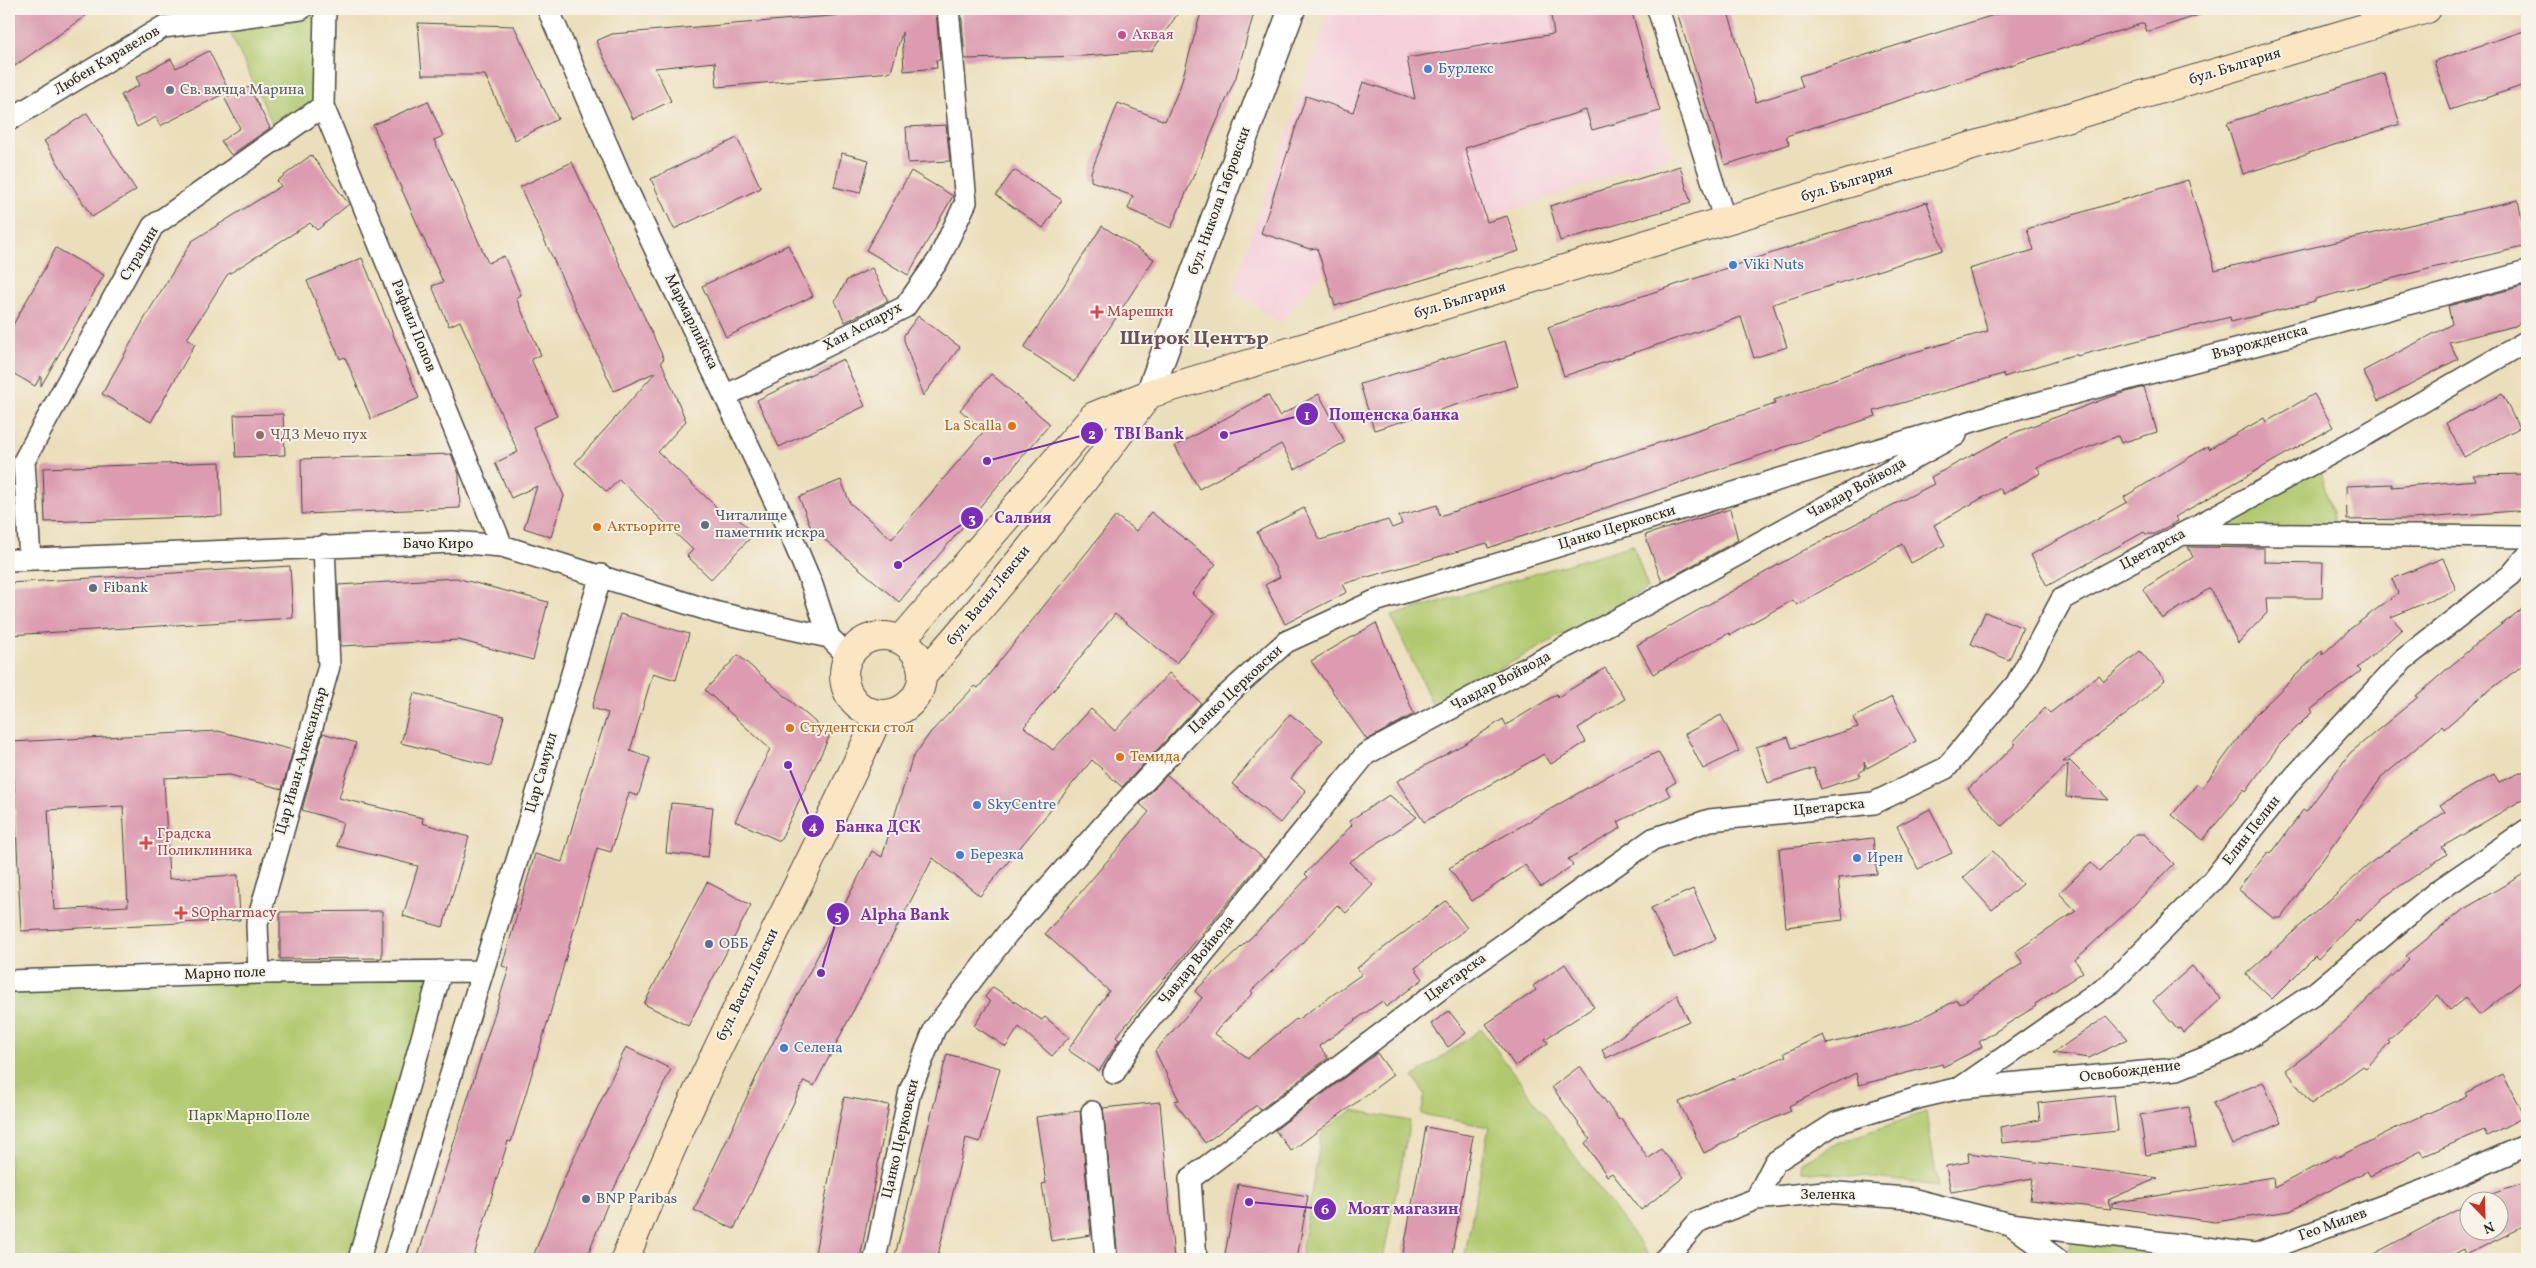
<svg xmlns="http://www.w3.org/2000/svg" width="2536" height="1268" viewBox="0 0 2536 1268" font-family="Vollkorn,serif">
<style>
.built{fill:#f5cfda}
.green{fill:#b1c96e;stroke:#6e7a4c}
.building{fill:#dc9bb0;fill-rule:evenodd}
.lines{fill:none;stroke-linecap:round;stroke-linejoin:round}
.minor-casing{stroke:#484640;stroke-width:24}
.tertiary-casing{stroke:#484640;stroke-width:29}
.secondary-casing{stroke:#484640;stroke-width:30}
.minor{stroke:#fff;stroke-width:21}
.tertiary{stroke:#fff;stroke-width:26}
.secondary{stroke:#fbe6c4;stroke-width:28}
.hotel-dot{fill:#d1479c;stroke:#f7f3e8;stroke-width:2}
.shop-dot{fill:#3f7fe0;stroke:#f7f3e8;stroke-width:2}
.worship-dot{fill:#6b7280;stroke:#f7f3e8;stroke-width:2}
.health-dot{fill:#e0444e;stroke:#f7f3e8;stroke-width:2}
.food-dot{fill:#e8710a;stroke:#f7f3e8;stroke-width:2}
.education-dot{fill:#8d6e63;stroke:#f7f3e8;stroke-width:2}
.service-dot{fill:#5c6f8a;stroke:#f7f3e8;stroke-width:2}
.labels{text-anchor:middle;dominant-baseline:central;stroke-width:4;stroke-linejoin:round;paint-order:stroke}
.hotel-label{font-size:15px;fill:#b23c85;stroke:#f7f3e8;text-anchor:start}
.street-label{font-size:15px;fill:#2b2b2b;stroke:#f7f3e8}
.shop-label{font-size:15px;fill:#366cbe;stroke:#f7f3e8;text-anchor:start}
.worship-label{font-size:15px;fill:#5b616d;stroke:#f7f3e8;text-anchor:start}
.health-label{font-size:15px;fill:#be3a42;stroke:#f7f3e8;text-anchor:start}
.food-label{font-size:15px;fill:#c56008;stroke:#f7f3e8;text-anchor:start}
.education-label{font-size:15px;fill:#785e54;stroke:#f7f3e8;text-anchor:start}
.service-label{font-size:15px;fill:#4e5e75;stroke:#f7f3e8;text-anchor:start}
.park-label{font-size:15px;fill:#535a3f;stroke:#f7f3e8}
.district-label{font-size:20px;font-weight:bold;fill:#69525a;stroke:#f7f3e8}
.leader{fill:none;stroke:#7b2cbf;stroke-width:2}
.callout-dot{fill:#7b2cbf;stroke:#f7f3e8;stroke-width:2}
.mark-label{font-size:15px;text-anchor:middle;font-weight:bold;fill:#fff}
.callout-label{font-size:16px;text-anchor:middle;font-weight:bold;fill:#7b2cbf;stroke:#f7f3e8;stroke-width:4;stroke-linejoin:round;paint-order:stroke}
</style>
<rect width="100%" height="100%" fill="#f7f3e8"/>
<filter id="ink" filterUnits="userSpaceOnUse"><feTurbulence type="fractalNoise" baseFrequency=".02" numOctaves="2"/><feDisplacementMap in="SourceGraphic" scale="10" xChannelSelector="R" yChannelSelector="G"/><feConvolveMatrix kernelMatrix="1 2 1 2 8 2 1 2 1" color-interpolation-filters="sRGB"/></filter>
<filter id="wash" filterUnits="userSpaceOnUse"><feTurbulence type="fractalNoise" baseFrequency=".0096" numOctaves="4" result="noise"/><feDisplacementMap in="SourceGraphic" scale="20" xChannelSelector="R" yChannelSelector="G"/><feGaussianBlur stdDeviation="1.12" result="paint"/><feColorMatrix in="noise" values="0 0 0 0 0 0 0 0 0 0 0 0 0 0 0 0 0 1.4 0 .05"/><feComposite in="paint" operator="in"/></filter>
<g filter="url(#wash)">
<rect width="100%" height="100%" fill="#ebdeba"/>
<path class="built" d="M1330 9H1630L1671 157 1323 272 1279 323 1233 288Z"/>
<path class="green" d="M317 14 316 101 275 129 228 28Z
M2319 467 2336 529H2201Z
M1633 545 1648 588 1433 705 1391 616Z
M441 971 359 1259H9V981Z
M1481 1029 1651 1259H1464L1489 1127 1421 1114 1425 1094 1413 1077Z
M1353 1110 1410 1121 1383 1259H1300L1322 1131Z
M1926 1112 1938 1187 1913 1182 1802 1171 1801 1162 1837 1143Z
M2074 1240 2171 1253 2176 1259H2080L2068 1250Z"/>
<g id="blocks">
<path class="building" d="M16 9H95L9 70V14Z
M916 9H936L940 60H936L937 68 904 71 902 32 891 72 717 87 715 62 655 68 671 101 633 119 596 41 612 34Z
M961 9H1181L1152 51 1084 56 965 59Z
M1202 9H1255L1236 77 1171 228 1128 209 1133 196 1091 181V172L1118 103 1165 121 1180 87Z
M1550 9H1631L1660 111 1592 130 1586 110 1465 148 1487 222 1507 216 1519 251 1335 306 1317 248 1310 249 1261 233 1306 96 1353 112 1363 82 1415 99 1407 58 1554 34Z
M1676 9H1727L1756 102 1803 87 1799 76 2013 9H2204L2205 13 2147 32 2144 23 1786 136 1789 144 1725 165Z
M418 23 514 26 558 119 515 140 485 75H422Z
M2527 30V84L2450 110 2434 61Z
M209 51 229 91 160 126 156 117 137 127 121 95 140 85 136 77 171 59 176 68Z
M2384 73 2400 124 2243 174 2227 123Z
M249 87 270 128 231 155 221 141 240 128 225 99Z
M428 101 443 136 434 140 488 263 504 256 521 295 516 298 541 355 531 359 557 416 533 427 564 496 551 537 524 528 537 486 511 498 495 463 518 452 460 321 449 326 432 286 443 282 373 125Z
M87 113 136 190 92 217 44 141Z
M946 125 950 161 908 163 906 127Z
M737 138 761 188 674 229 651 179Z
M842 153 869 160 860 193 834 187Z
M311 155 349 204 317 230 310 223 227 275 187 339 195 344 151 422 102 394 150 309 192 241 281 186 277 181Z
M572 162 664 359 661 361 686 421 658 452 726 516 730 511 754 534 711 579 687 556 693 550 619 479 607 492 575 463 656 372 614 391 520 187Z
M1680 166 1691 203 1560 241 1550 206Z
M1014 170 1062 200 1043 228 996 195Z
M911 171 953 196 908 275 866 250Z
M2188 180 2215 270 2518 200 2527 246 2428 269 2315 299V301L2231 322 2230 317 2077 356 2076 354 2004 377 2003 374 1874 411 1876 416 1488 548 1487 543 1343 584 1347 592 1285 624 1265 585 1280 577 1257 532 1304 508 1320 540 1388 520 1392 528 1402 524 1399 516 1437 505 1440 516 1775 404 1774 400 1894 358 1988 331 1969 269 2034 250 2027 229Z
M1927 202 1943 250 1773 304 1787 347 1754 358 1741 317 1564 376 1548 327Z
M1102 226 1154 259 1075 381 1024 348Z
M788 245 813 296 726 337 702 286Z
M56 248 104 275 41 386V376L35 386 9 371V332Z
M362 258 419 398 371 419 345 357 340 359 307 281Z
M872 268 888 301 845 322 835 301 847 280Z
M2527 285V319L2515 326 2449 342 2458 359 2378 401 2363 371 2452 324 2448 306Z
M918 316 960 347 923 396 904 340V335Z
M1505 341 1518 386 1374 430 1360 384Z
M843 359 865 406 779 447 757 400Z
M991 374 1050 424 899 602 811 528 799 497 841 480 850 503 892 539 984 431 960 410Z
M2144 387 2157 432 2121 443 2118 436 2037 467 2041 473 2003 494 2000 488 1934 525 1945 545 1911 563 1902 544 1797 605 1793 600 1730 635 1729 633 1653 674 1637 645 1808 548 1934 484 1931 477 2016 432 2107 398Z
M1319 394 1345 442 1295 469 1281 444 1199 489 1175 446 1268 395 1279 416Z
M2314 394 2333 427 2175 517 2178 521 2154 534H2146L2144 532 2047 586 2031 555 2127 502 2124 497 2208 446 2209 449 2264 418 2266 422Z
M2502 394 2519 428 2464 457 2446 423Z
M283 414 285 455 236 457 234 415Z
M451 454 459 474 460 508 302 514 301 459Z
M220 462 222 516 45 522 43 468Z
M2527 474V510L2412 519 2347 520 2346 486 2392 484V487L2476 480 2473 475Z
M1730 509 1738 540 1662 582 1645 535Z
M1151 512 1216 564 1192 594 1215 613 1176 663 1115 614 1024 727 1053 750 1091 709 1115 731 1169 673 1201 703 1122 787 1092 760 980 896 933 858 814 1086 804 1081 734 1229 694 1210 766 1056 872 851 882 857 912 759 930 733 975 686 978 688 1116 516 1136 531Z
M2188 547 2264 548V562L2323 563 2322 598H2266L2267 613 2238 643 2210 588 2162 619 2143 589 2193 557Z
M2443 558 2456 590 2391 617 2402 629 2358 668 2361 671 2310 710 2312 712 2280 744 2246 791 2244 789 2203 840 2172 815 2197 784 2202 788 2256 714 2322 650V655L2350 629 2398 593 2392 579Z
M290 566 293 618 9 635V583Z
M456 578 548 602 533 660 459 640 341 646 338 585Z
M2527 605V662L2478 699 2444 729 2442 726 2381 778 2281 918H2273L2238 889 2268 852 2271 854 2303 810 2306 812 2350 753 2418 697 2416 696 2476 644Z
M1985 612 2023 628 2009 660 1971 644Z
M620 614 689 634 676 680 653 673 630 751 650 758 638 796 629 793 611 852 597 848 550 1014 511 1142 508 1141 473 1259H417L509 968 502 966 535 854 562 862 586 779 608 713 592 708Z
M1376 623 1414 714 1367 740 1311 661Z
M2140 651 2165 680 2128 713 2063 762H2069V760L2109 800 2066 797 2068 764 2002 826 1968 789 2016 744 2013 742 2045 708 2050 713 2099 675 2104 681Z
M738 655 830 735 780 841 735 821 770 749 705 690Z
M1605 668 1625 699 1578 728 1586 742 1551 764 1544 754 1424 822 1397 781 1468 742 1503 719 1506 725 1557 694 1558 697Z
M414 693 504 716 491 766 401 743Z
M1892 697 1916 741 1867 768 1864 762 1865 769 1859 773 1860 776 1821 789 1814 768 1768 783 1756 747 1788 737 1792 748 1858 727 1853 718Z
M1290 714 1323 740 1291 778 1306 791 1280 823 1232 784Z
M1721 715 1739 751 1703 769 1685 734Z
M218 731 293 750 282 789 230 775 164 778 169 879 238 875 240 920 21 931 12 742ZM123 806 128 906 54 910 48 810Z
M323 733 356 743 339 798 423 818 422 823 469 837 443 927 403 916 418 866 337 846 343 822 302 810Z
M1658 752 1676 782 1666 788 1670 796 1618 822 1621 828 1568 859 1573 865 1541 887 1525 865 1472 901 1449 868 1611 774Z
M2527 770V797L2442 847 2447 854 2384 897 2359 921 2357 919 2318 959 2315 956 2272 999 2246 974 2373 861 2445 812 2440 805 2494 774 2499 782Z
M1167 775 1264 859 1116 1037 1119 1040 1099 1071 1068 1050 1109 991 1045 934 1149 812 1140 804Z
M1389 795 1417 817 1349 862 1373 885 1346 913 1337 905 1303 942 1251 991 1253 993 1214 1033 1248 1058 1296 1019 1297 1020 1362 974 1357 968 1446 901 1467 928 1415 968 1423 979 1386 1007 1382 1001 1319 1046 1328 1058 1260 1110 1257 1105 1205 1143 1174 1101 1179 1100 1155 1051 1202 998 1195 991 1264 925 1308 877 1305 874 1352 825 1349 821Z
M671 803 713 807 708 857 666 853Z
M1930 809 1952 853 1918 869 1897 826Z
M2136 834H2144L2174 864 2132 907 2075 960 2083 972 2035 1004 2036 1006 1979 1042 1982 1047 1943 1067 1942 1064 1859 1085 1856 1073 1789 1106 1791 1111 1738 1134V1136L1704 1153 1679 1102 1786 1056 1784 1053 1823 1035 1827 1044 1912 1023 1957 1000 1960 1004 2023 963 2015 952 2076 911 2059 893 2091 863 2099 871Z
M1873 838 1877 874 1838 878 1843 920 1786 927 1779 849Z
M1993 851 2022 884 1992 910 1963 878Z
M2527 872V977L2480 1015 2465 998 2450 1010 2438 995 2388 1041 2390 1043 2366 1068 2363 1066 2311 1104 2286 1070 2324 1042 2409 959 2406 956 2464 909Z
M707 882 751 905 688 1026 644 1004Z
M1693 889 1716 939 1674 958 1651 908Z
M382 911V958L280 959V912Z
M1565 964 1594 1007 1545 1039 1548 1043 1515 1066 1486 1024 1536 990 1533 986Z
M2192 966 2221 999 2183 1033 2180 1028 2177 1029 2153 1001Z
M993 987 1042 1020 1045 1017 1069 1037 1052 1056 1019 1027 1006 1047 974 1026 990 1002 985 997Z
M1677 995 1689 1021 1606 1058 1602 1050Z
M1449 1011 1466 1033 1448 1047 1431 1024Z
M2107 1016 2128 1039 2089 1058 2053 1053Z
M626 1047 671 1069 611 1195 586 1259H532L564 1179Z
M1377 1053 1393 1075 1291 1151 1275 1130Z
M947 1054 1000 1068 980 1142 966 1138 937 1259H894Z
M1580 1066 1619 1120 1621 1118 1648 1159 1661 1149 1684 1177 1641 1210 1612 1173 1607 1176 1585 1143 1590 1139 1552 1087Z
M2503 1074 2524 1117 2487 1136 2484 1130 2424 1156 2421 1151 2370 1176 2367 1171 2290 1211 2215 1222 2112 1207V1203L2273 1177 2274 1188 2335 1156 2336 1158 2404 1124 2467 1096 2465 1093Z
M2263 1082 2281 1123 2232 1145 2213 1103Z
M2114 1095 2118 1131 2002 1143 2000 1127 2040 1120 2038 1103Z
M844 1097 889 1105 860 1259H814Z
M1160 1102 1174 1259H1118L1103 1108Z
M2189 1107 2196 1147 2146 1155 2140 1115Z
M1080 1111 1091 1235 1051 1241 1042 1184 1046 1183 1036 1117Z
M1426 1127 1473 1136 1451 1259H1402Z
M1968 1153 2035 1162 2158 1178 2108 1200 2111 1209 2030 1200 2033 1178 1951 1192 1946 1166 1969 1162Z
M2527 1182V1225L2466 1255 2464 1249 2445 1259H2364L2468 1204V1230H2498V1200H2476Z
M1238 1184 1308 1196 1297 1259H1224Z"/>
</g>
</g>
<g filter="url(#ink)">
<use href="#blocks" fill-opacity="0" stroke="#484640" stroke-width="1"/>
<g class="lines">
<defs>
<path id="minor" d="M548 9 620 175 790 533 812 585 829 637
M1658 9 1725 221
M323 106 502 546
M9 120 163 27 301 9
M727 395 905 307 939 259 966 202 948 9
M2183 534 2527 537
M30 559 24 461 153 226 323 106 325 9
M9 560 452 542 502 546 718 613 829 637 848 656
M259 973 257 924 329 666 324 546
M9 981 259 973 482 971
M1114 1073 1136 1036 1366 754 1695 578 1956 435
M1960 1088 2112 982 2213 880 2294 777 2403 660 2511 575 2527 556
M1092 1112 1106 1259
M1756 1199 1775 1162 1836 1123 1921 1097 1960 1088 2177 1069 2237 1045 2316 992 2435 893 2527 830
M2012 1225 2057 1259
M359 1259 441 971
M394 1259 523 841 601 575
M875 1259 910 1091 935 1028 1007 934 1110 818 1218 703 1286 642 1375 601 1993 415 2527 272
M1196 1259 1190 1179 1447 984 1653 839 1710 820 1874 803 1946 768 2017 683 2062 599 2369 433 2527 341
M1665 1259 1699 1221 1756 1199 1824 1192 1907 1198 2010 1224 2254 1254
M2243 1259 2430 1188 2527 1145"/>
<path id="tertiary" d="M1149 394 1292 9"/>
<path id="secondary" d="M844 675a39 39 0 1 1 78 0a39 39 0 1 1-78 0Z
M901 640 1094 416 1149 394 2427 9
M923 675C1002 585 1078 491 1149 394
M625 1259C698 1072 797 897 879 715"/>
</defs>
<use href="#minor" class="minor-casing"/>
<use href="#tertiary" class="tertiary-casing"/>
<use href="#secondary" class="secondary-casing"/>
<use href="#minor" class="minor"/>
<use href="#tertiary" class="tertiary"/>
<use href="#secondary" class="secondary"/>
</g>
</g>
<circle class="hotel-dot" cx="1122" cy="35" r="5"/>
<g class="shop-dot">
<circle cx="1428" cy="69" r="5"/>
<circle cx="1733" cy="265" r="5"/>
<circle cx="977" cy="805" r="5"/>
<circle cx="960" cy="855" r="5"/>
<circle cx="1857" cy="858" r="5"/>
<circle cx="784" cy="1048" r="5"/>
</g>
<circle class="worship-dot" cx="170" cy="90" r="5"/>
<g class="health-dot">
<path d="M1094.5 304.5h5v5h5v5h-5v5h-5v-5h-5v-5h5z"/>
<path d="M143.5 835.5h5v5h5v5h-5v5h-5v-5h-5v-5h5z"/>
<path d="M178.5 905.5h5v5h5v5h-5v5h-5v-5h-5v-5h5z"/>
</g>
<g class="food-dot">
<circle cx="1012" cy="426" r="5"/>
<circle cx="597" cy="527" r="5"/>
<circle cx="790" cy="728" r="5"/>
<circle cx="1120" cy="757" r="5"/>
</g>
<circle class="education-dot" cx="260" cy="435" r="5"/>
<g class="service-dot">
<circle cx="705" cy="525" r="5"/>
<circle cx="93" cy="588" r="5"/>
<circle cx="709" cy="944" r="5"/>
<circle cx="586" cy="1199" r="5"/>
</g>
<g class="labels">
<g class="hotel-label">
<text x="1132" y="35">Аквая</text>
</g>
<g class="street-label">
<text transform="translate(107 61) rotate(-31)">Любен Каравелов</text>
<text transform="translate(2235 67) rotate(-17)">бул. България</text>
<text transform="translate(1847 184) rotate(-17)">бул. България</text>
<text transform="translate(1220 201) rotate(-70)">бул. Никола Габровски</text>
<text transform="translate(140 254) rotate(-59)">Страцин</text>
<text transform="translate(1460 301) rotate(-17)">бул. България</text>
<text transform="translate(691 322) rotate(64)">Мармарлийска</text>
<text transform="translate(413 326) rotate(68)">Рафаил Попов</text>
<text transform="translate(863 327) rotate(-28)">Хан Аспарух</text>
<text transform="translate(2260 343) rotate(-15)">Възрожденска</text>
<text transform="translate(1857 489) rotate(-29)">Чавдар Войвода</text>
<text transform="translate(1617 528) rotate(-17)">Цанко Церковски</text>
<text x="438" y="544">Бачо Киро</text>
<text transform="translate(2153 550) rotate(-28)">Цветарска</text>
<text transform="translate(989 596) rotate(-51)">бул. Васил Левски</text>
<text transform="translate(1501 682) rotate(-28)">Чавдар Войвода</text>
<text transform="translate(1236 690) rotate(-43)">Цанко Церковски</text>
<text transform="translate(302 761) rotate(-74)">Цар Иван-Александър</text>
<text transform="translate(542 773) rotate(-74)">Цар Самуил</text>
<text transform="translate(1829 808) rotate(-6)">Цветарска</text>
<text transform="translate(2252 831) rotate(-52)">Елин Пелин</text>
<text transform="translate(1197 961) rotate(-51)">Чавдар Войвода</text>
<text transform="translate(225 974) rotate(-2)">Марно поле</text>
<text transform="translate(1456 978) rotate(-36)">Цветарска</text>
<text transform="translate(748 985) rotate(-64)">бул. Васил Левски</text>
<text transform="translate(2130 1072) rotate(-7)">Освобождение</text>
<text transform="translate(901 1139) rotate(-77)">Цанко Церковски</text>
<text x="1828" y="1195">Зеленка</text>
<text transform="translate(2333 1225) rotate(-20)">Гео Милев</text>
</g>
<g class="shop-label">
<text x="1438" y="69">Бурлекс</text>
<text x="1743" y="265">Viki Nuts</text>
<text x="987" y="805">SkyCentre</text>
<text x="970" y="855">Березка</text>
<text x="1867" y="858">Ирен</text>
<text x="794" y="1048">Селена</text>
</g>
<g class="worship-label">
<text x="180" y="90">Св. вмчца Марина</text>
</g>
<g class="health-label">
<text x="1107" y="312">Марешки</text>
<text x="157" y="834">Градска<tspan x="157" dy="17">Поликлиника</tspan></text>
<text x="191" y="913">SOpharmacy</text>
</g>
<g class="food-label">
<text x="1002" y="426" text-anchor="end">La Scalla</text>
<text x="607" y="527">Актьорите</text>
<text x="800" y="728">Студентски стол</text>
<text x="1130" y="757">Темида</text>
</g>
<g class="education-label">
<text x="270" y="435">ЧДЗ Мечо пух</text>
</g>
<g class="service-label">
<text x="715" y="516">Читалище<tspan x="715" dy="17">паметник искра</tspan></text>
<text x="103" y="588">Fibank</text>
<text x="719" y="944">ОББ</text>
<text x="596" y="1199">BNP Paribas</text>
</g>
<g class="park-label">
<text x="249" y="1116">Парк Марно Поле</text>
</g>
<g class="district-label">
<text x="1194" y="339">Широк Център</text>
</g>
</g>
<path class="leader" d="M1224 435L1307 414M987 461L1092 433M898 565L972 518M788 765L813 826M821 973L838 914M1249 1202L1325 1209"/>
<g class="callout-dot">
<circle cx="1224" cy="435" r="5"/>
<circle cx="987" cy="461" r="5"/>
<circle cx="898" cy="565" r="5"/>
<circle cx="788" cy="765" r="5"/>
<circle cx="821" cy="973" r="5"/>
<circle cx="1249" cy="1202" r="5"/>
<circle cx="1307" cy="414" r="12"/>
<circle cx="1092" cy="433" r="12"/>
<circle cx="972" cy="518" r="12"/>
<circle cx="813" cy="826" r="12"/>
<circle cx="838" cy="914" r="12"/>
<circle cx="1325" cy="1209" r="12"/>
</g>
<g class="mark-label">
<text x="1307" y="420">1</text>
<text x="1092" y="439">2</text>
<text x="972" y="523">3</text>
<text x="813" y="831">4</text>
<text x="838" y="920">5</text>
<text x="1325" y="1214">6</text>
</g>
<g class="callout-label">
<text x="1394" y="420">Пощенска банка</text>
<text x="1149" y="439">TBI Bank</text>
<text x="1023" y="523">Салвия</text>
<text x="878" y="832">Банка ДСК</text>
<text x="905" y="920">Alpha Bank</text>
<text x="1403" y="1214">Моят магазин</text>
</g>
<rect width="2536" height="1268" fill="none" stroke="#f7f3e8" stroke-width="30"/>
<g transform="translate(2484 1216) rotate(157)"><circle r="24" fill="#f7f3e8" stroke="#a5a39c"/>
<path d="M0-4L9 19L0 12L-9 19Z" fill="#c8321e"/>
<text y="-8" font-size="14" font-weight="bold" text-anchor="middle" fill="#2b2b2b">N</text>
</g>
</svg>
